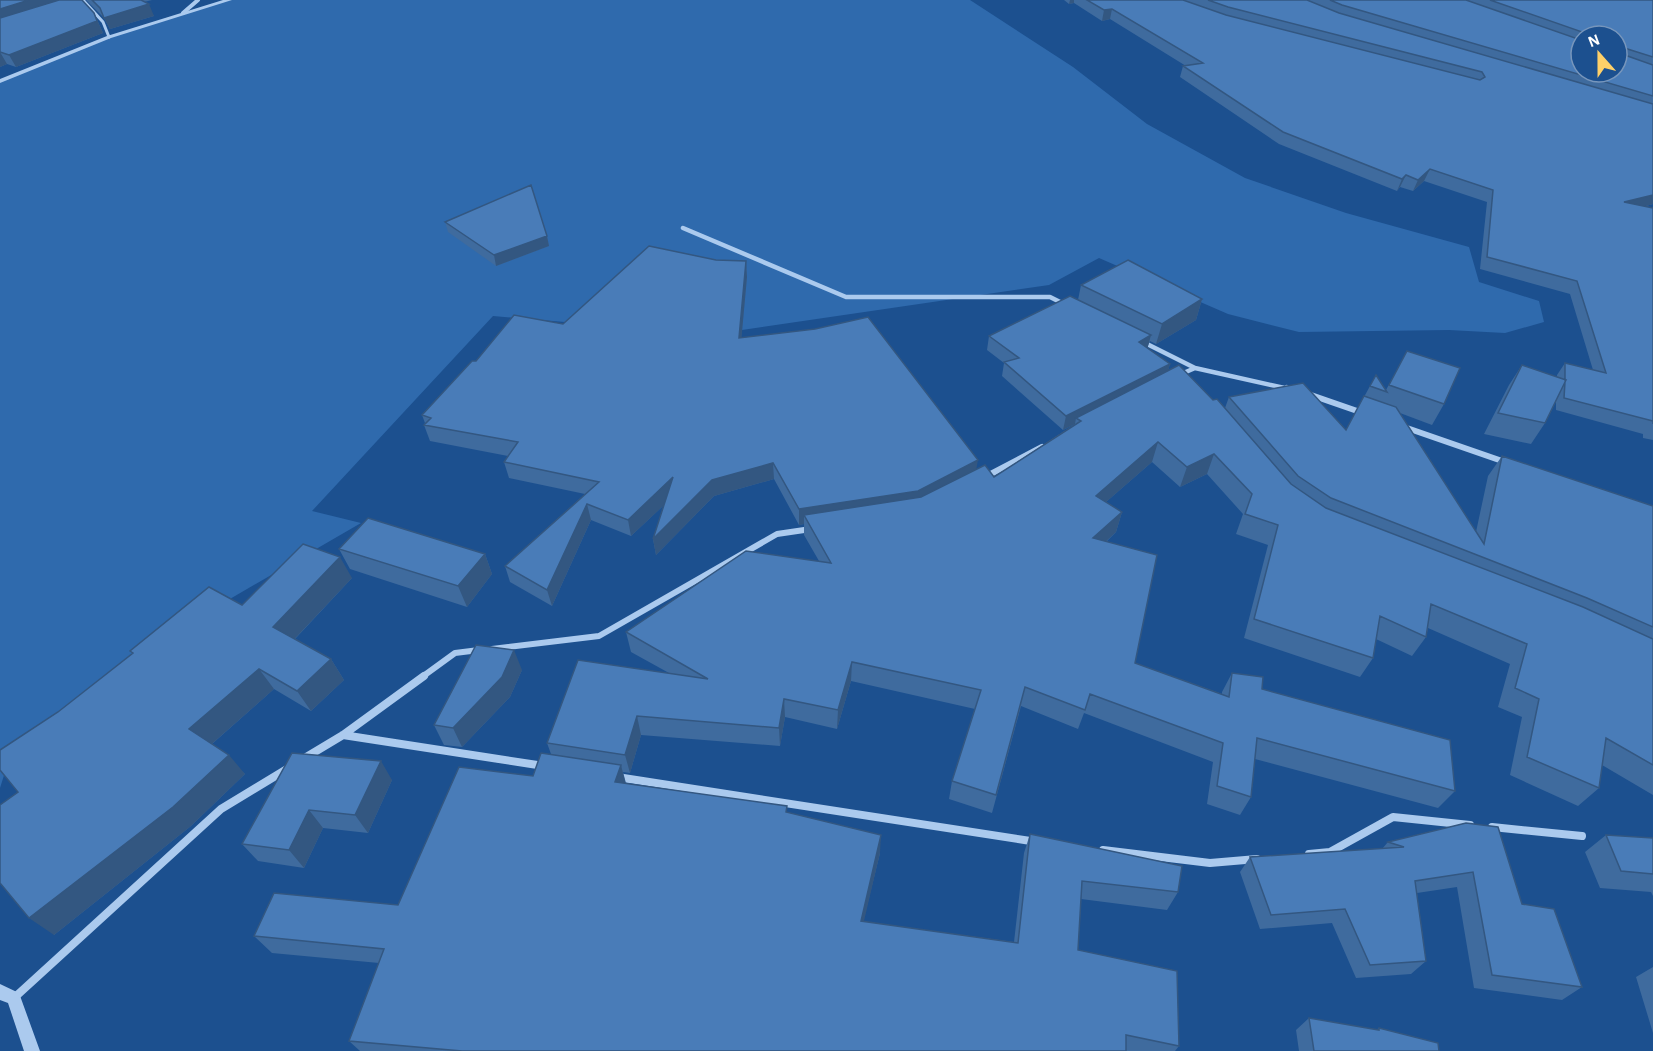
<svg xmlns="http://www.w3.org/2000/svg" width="1653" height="1051" viewBox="0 0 1653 1051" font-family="'Alegreya Sans',sans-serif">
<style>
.green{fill:#2f6aad}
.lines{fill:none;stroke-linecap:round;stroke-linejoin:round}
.service{stroke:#abcaee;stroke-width:3}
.minor-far3{stroke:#abcaee;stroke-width:4}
.minor-far2{stroke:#abcaee;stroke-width:4.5}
.minor-far1{stroke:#abcaee;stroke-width:6}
.minor{stroke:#abcaee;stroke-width:8}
.tertiary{fill:#abcaee;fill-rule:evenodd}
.wall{fill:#3f6b9e;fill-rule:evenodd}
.shaded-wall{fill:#335781}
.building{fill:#497cb8;stroke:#335781;stroke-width:1.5}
</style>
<rect width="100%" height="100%" fill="#1c508f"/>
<path class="green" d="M229 0H970L1073 67 1147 124 1245 178 1346 213 1469 247 1479 282 1539 301 1544 322 1505 333 1449 330 1299 332 1228 314 1099 258 1049 285 742 330 613 326 493 316 312 511 361 523 223 603 6 769 0 788V81L109 37Z"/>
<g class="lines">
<path class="service" d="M83 0 103 22 109 37"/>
<path class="minor-far3" d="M183 13 198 0"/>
<path class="minor-far2" d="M683 228 846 297H1050L1066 305
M1143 342 1195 368 1289 389
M1179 375 1195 368"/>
<path class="minor-far1" d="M1287 388 1289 389
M1311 395 1363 413
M1404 427 1505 462
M985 477 1042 447
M492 649 599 636 777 534 811 529
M422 677 455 653 479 650"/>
<path class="minor" d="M343 735 544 766
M303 759 343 735 424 676
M617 777 1037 842
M1492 827 1582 836
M1103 850 1210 863 1257 859
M1309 854 1330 852 1393 817 1470 825
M14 998 221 809 287 769"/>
<path class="tertiary" d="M223 0H232L111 38 0 83V79L107 36Z
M0 984 19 993 40 1051H24L8 1003 0 1000Z"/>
</g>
<path class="wall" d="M0 0 94 13 103 33 16 67 7 64 0 67Z
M86 0H152L144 2 154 16 110 29 104 18Z
M1064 0H1653V204L1646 206 1653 208V440L1643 438V434L1556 410V401L1545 423 1531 444 1484 434 1509 385 1522 365 1557 377V375L1565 363 1593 370 1570 294 1480 269 1487 202 1424 181 1413 191 1400 187 1397 191 1279 144 1180 77 1183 66H1186L1110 19 1102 21 1074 3 1069 4ZM1581 36H1617L1581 72Z
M445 222 547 236 549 246 496 266 448 232Z
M716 260 746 261 747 277 741 338 976 469 994 477 1075 424 1063 430 1002 376 1004 363 987 350 989 336 1078 300 1081 285 1202 299 1196 320 1156 344 1150 341 1147 348 1170 364 1168 370 1225 408 1229 397 1346 430 1376 375 1386 390 1407 351 1444 404 1432 425 1400 413 1476 532 1488 476 1502 456 1653 506V795L1602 765 1599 788 1578 806 1510 775 1522 717 1498 707 1510 664 1428 628 1426 637 1412 656 1376 639 1373 658 1360 677 1244 638 1268 545 1236 534 1243 514 1207 474 1180 487 1152 462 1106 502 1122 512 1116 532 1106 542 1135 663 1222 694V692L1232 673 1455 791 1438 808 1255 759 1251 797 1240 815 1207 804 1213 762 1084 713 1078 729 1021 706 992 813 949 799 952 781 975 709 851 681 837 729 785 717 780 746 641 735 630 773 623 772 626 783 788 813 880 853 863 922 1014 942 1024 853 1030 834 1178 892 1167 910 1081 899 1078 950 1179 1046 1175 1051H360L349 1041 379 963 272 953 254 936 398 905 533 776 551 754 547 743 669 673 631 652 626 632 819 561 804 535V524L799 525 774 479 714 496 656 555 653 539 664 505 631 536 591 520 552 606 510 582 505 566 585 494 509 478 504 462 508 456 430 441 424 425 425 423 422 415 476 361 563 324Z
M339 549 485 554 492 574 467 607 350 569Z
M352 578 295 639 331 659 344 680 311 711 274 689 212 744 245 774 191 826 54 935 18 792 58 712 133 654 130 651 242 605Z
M522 670 510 697 462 747 444 745 434 725Z
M292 753 392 780 368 833 323 828 304 868 258 861 242 844Z
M1466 823 1522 904 1582 987 1562 1000 1474 988 1457 887 1417 893 1426 961 1411 974 1356 978 1332 923 1260 929 1240 872 1250 857 1382 849 1388 842Z
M1606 835 1653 838V896L1651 892 1600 888 1585 852Z
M1653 967V1033L1636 977Z
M1309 1018 1376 1030 1379 1028 1439 1051H1299L1296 1030Z"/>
<path class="shaded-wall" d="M29 0H71L0 23V9Z
M1070 0H1074V3L1069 4Z
M149 4 154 16 110 29 104 18Z
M1112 9 1110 19 1102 21 1104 10Z
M94 13 103 33 16 67 9 55Z
M0 52 7 64 0 67Z
M1430 169 1424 181 1413 191 1418 180Z
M1406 175 1400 187 1397 191 1402 179Z
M1653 195V204L1617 214 1624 202Z
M547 236 549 246 496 266 494 255Z
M746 261 747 277 740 354 739 338Z
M1202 299 1196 320 1156 344 1162 324Z
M1151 335 1147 350 1139 342Z
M1170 364 1166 378 1076 418 1075 424 1063 430 1066 416Z
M1158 442 1152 462 1090 516 1096 496Z
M1214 454 1207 474 1180 487 1187 467Z
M978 460 975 476 916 507 804 515V524L799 525V509Z
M773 463 774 479 714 496 656 555 653 539 712 480Z
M673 477 676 494 631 536 628 520Z
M587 504 591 520 552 606 547 590Z
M1122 512 1116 532 1088 558 1093 538Z
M485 554 492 574 467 607 458 586Z
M340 557 352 578 286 648 273 627Z
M514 650 522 670 510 697 462 747 453 728Z
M331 659 344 680 311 711 297 691Z
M852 662 851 681 837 729 838 710Z
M259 669 274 689 206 749 189 729Z
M784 699 785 717 780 746 779 728Z
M637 716 641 735 630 773 625 755Z
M229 755 245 774 191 826 54 935 29 918Z
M381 761 392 780 368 833 355 815Z
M621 765 626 785 615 782Z
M309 810 323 828 304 868 289 850Z
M881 835 880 853 860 938 861 921Z"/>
<path class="building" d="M0 0H29L0 9Z
M59 0H82L94 13 97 21 9 55 0 52V18Z
M92 0H141L149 4 104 18 100 8Z
M1087 0H1183L1226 15 1480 80 1485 77 1482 72 1228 7 1208 0H1307L1339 13 1653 104V195L1624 202 1653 208V424V421L1564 398 1565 382 1566 380H1565V363L1606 373 1577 281 1487 257 1493 190 1430 169 1418 180 1406 175 1402 179 1283 132 1183 66 1203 63 1112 9 1104 10Z
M1330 0H1466L1581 40V72H1617V36H1589L1588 34 1490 0H1653V57L1621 47 1619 50 1622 54 1653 65V96L1342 5Z
M531 185 547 236 494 255 445 222Z
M649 246 716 260 746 261 739 338 815 329 868 317 978 460 918 491 799 509 773 463 712 480 653 539 673 477 628 520 587 504 547 590 505 566 599 482 504 462 518 442 424 425 431 418 422 415 472 361H476L514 315 563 324Z
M1128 260 1202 299 1162 324 1081 285Z
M1070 296 1151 335 1139 342 1170 364 1066 416 1004 362 1019 358 989 336Z
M1407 351 1460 368 1444 404 1389 385Z
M1179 365 1213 400 1217 399 1291 484 1326 508 1583 607 1653 639V765L1606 738 1599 788 1527 757 1539 699 1515 688 1527 644 1431 604 1426 637 1380 616 1373 658 1254 619 1278 525 1245 514 1252 494 1214 454 1187 467 1158 442 1096 496 1122 512 1093 538 1157 555 1135 663 1229 697 1232 673 1263 677 1262 689 1450 740 1455 791 1257 738 1251 797 1217 786 1223 743 1090 694 1085 710 1025 687 996 795 952 781 981 690 852 662 838 710 784 699 779 728 637 716 625 755 547 743 578 660 708 679 626 632 746 551 831 563 804 515 921 497 985 465 994 477 1081 421 1076 418Z
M1522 365 1566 380 1545 423 1498 413Z
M1376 375 1387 392 1370 386Z
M1303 383 1346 430 1364 396 1396 407 1484 544 1502 456 1653 506V627L1587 598 1331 498 1298 476 1229 397Z
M368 518 485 554 458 586 339 549Z
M303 544 340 557 273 627 331 659 297 691 259 669 189 729 229 755 173 807 29 918 0 883V805L18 792 0 770V750L58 712 133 653 130 651 209 587 242 605Z
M476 645 514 650 502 677 453 728 434 725Z
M292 753 381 761 355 815 309 810 289 850 242 844Z
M541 753 621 765 615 782 787 806 786 812 881 835 861 921 1018 943 1030 834 1182 866 1178 892 1082 881 1078 950 1177 971 1179 1046 1126 1035V1051H462L349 1041 384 949 254 936 274 893 398 905 459 767 533 776Z
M1466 823 1498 827 1522 904 1554 909 1582 987 1492 975 1473 872 1415 881 1426 961 1370 965 1345 909 1271 915 1250 857 1404 847 1388 842Z
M1606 835 1653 838V874L1621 871Z
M1309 1018 1379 1030V1028L1438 1043 1439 1051H1314Z"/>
<g transform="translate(1599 54) rotate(339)"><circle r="28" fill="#1c508f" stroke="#7796bc" stroke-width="1.5"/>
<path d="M0-4.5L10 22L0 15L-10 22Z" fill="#fed069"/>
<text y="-9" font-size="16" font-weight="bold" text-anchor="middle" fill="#ffffff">N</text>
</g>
</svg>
